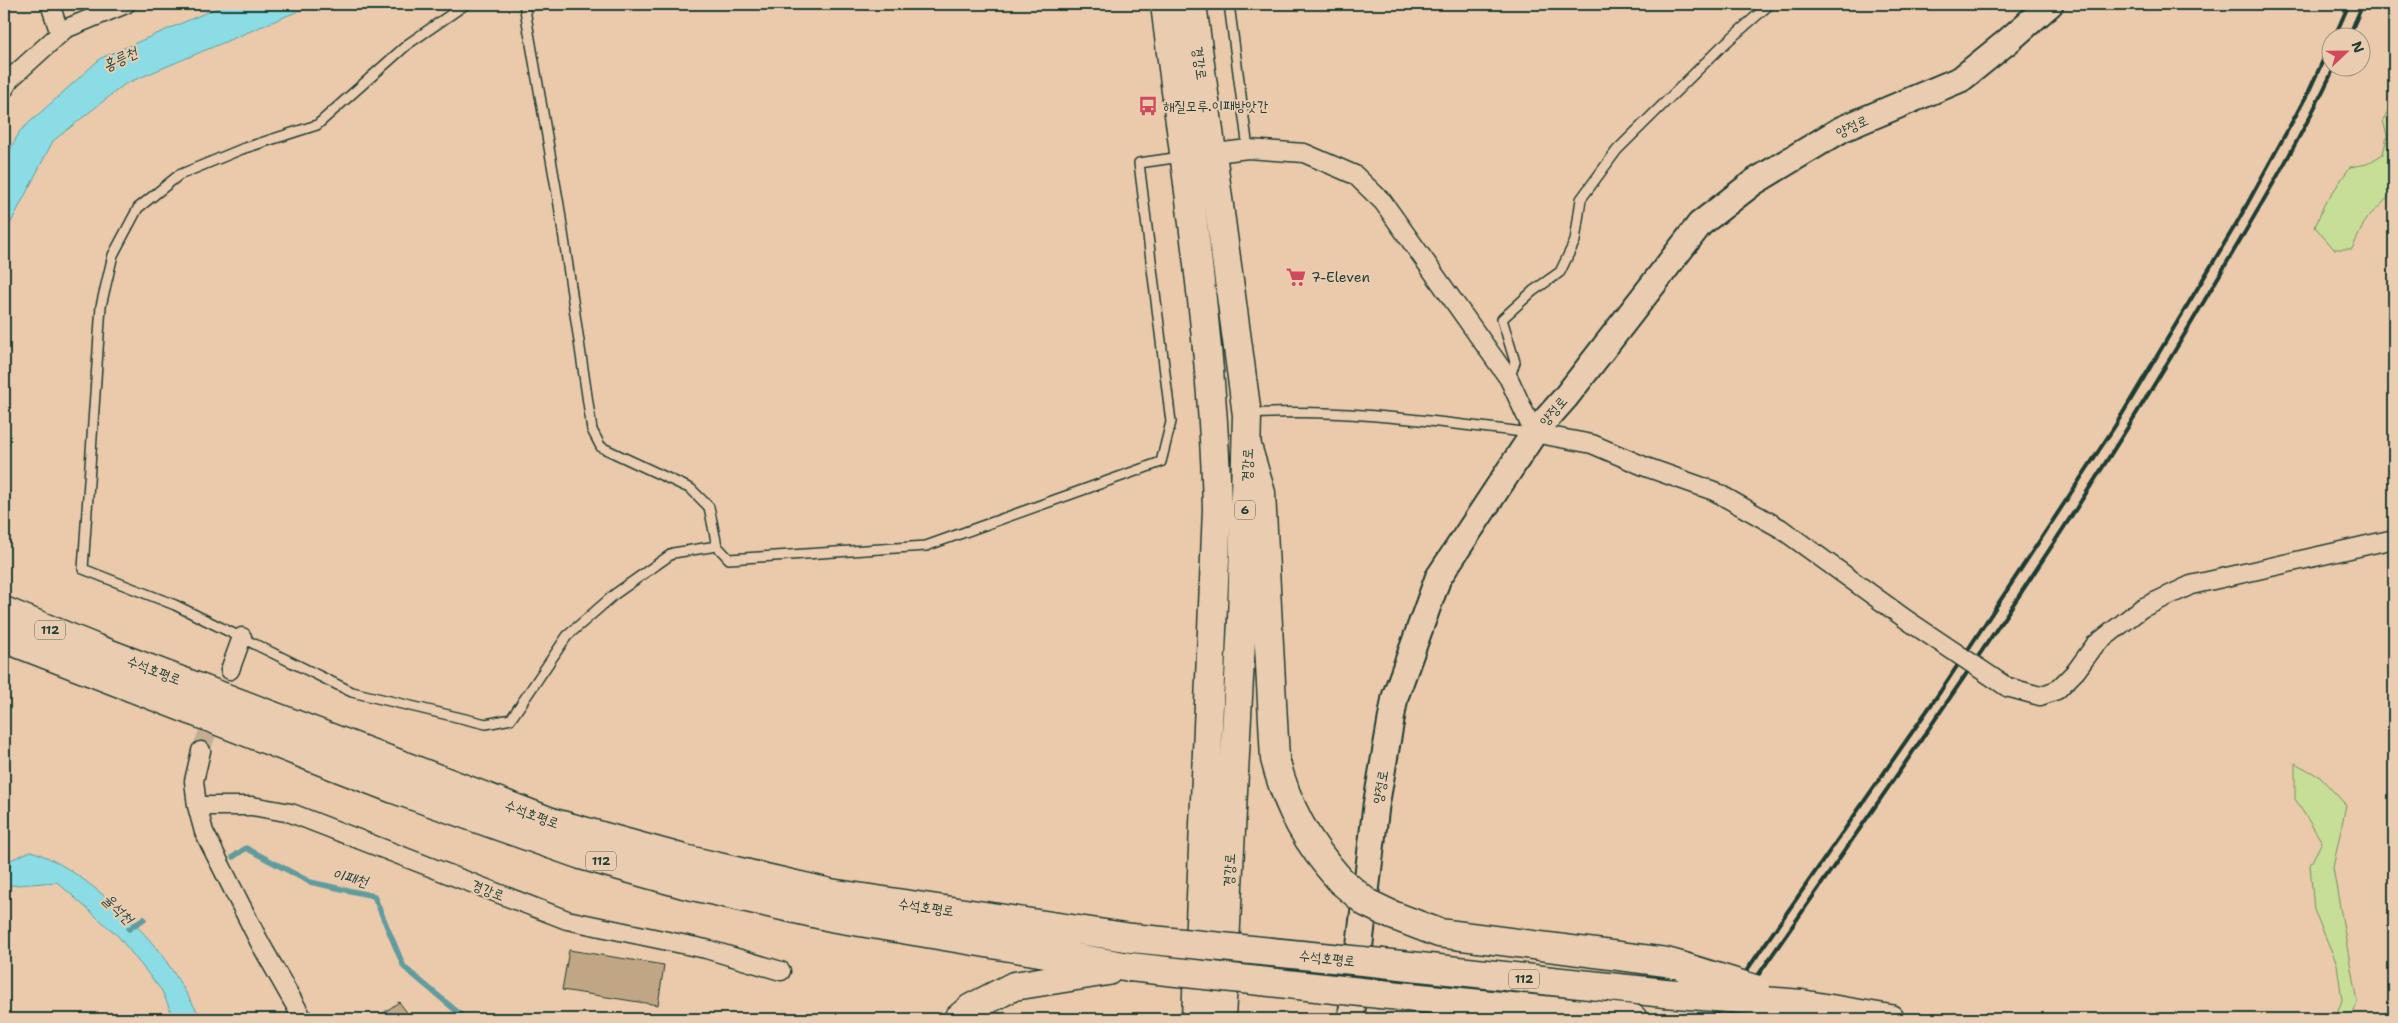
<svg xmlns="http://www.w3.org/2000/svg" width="2398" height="1023" viewBox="0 0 2398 1023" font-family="'Shantell Sans','Poor Story',sans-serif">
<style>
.green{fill:#c6de95;stroke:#728e64}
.water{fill:#8bdce4;stroke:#609c9e}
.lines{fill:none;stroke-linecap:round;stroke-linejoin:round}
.stream{stroke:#609c9e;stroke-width:5.5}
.building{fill:#c0a685;stroke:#1f3d34}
.minor-tunnel{stroke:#c2ae93;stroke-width:18;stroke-dasharray:18 9;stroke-linecap:butt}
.service-casing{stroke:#1f3d34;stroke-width:12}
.minor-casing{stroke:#1f3d34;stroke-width:21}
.secondary-casing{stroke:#1f3d34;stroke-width:29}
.primary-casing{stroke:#1f3d34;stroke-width:31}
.trunk-casing{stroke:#1f3d34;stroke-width:31}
.service{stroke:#eacdb1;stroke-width:9}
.minor{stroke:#eacdb1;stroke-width:18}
.secondary{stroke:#eacdb1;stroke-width:25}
.primary{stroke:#eacdb1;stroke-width:28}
.trunk{stroke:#eacdb1;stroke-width:28}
.rail{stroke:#1f3d34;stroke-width:4}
.minor-bridge-casing{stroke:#1f3d34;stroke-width:21;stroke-linecap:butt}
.trunk-bridge-casing{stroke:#1f3d34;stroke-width:31;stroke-linecap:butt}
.minor-bridge{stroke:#eacdb1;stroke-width:18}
.trunk-bridge{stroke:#eacdb1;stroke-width:28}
.labels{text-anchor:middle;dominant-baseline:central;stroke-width:4;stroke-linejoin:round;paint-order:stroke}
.shield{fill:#eacdb1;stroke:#5c685a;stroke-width:1}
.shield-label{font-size:12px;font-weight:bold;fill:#1f3d34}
.street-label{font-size:14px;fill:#1f3d34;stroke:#eacdb1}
.poi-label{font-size:14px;fill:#1f3d34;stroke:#eacdb1;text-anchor:start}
.water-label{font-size:15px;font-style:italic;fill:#24453d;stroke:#eacdb1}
</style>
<rect width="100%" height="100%" fill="#ebcaab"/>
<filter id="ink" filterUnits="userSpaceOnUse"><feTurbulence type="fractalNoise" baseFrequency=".02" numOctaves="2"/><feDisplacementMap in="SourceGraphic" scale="10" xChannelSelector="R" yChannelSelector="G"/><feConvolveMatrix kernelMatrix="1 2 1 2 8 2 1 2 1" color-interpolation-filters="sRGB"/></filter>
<g filter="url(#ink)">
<path class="green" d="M2394 99V192L2366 219 2352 249H2334L2315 227 2324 205 2350 167 2367 164 2383 154 2387 136 2383 120Z
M2295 763 2320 777 2346 805 2333 868 2357 1002 2351 1019H2335L2342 1000 2337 964 2314 910 2310 865 2322 842 2295 799Z"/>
<path class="water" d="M231 4H315L125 84 53 141 7 230 4 242V161L20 131 101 58 212 10Z
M31 851C75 864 141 924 166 961 179 980 190 1000 202 1019H174L162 991 118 936 57 882 4 886V863Z"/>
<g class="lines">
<path class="stream" d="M233 857 246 848 310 882 374 896 404 967 466 1019
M129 929 144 919"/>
</g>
<path class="building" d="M569 950 664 965 658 1005 562 990Z
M399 1002 412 1019H375Z"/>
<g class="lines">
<path class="minor-tunnel" d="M201 751 230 670"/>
<defs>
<path id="service" d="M466 4 408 44 317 125 242 149 179 175 138 208 113 255 101 306 83 569 175 605 352 692 486 724 511 719 567 636 615 594 673 553 717 546
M524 4 559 205 592 430 601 447 691 489 709 507 717 546 729 559 926 546 1161 462 1171 422 1139 163 1181 157
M1229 4 1248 149
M1509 379 1515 362 1502 319 1533 291 1560 272 1575 241 1581 199 1617 150 1721 47 1770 4
M1250 414C1344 408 1438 422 1531 433"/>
<path id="minor" d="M50 4 60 34
M4 89 10 79 65 29 126 4
M1183 157 1248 149 1304 153 1355 175 1383 202 1509 379 1534 433 1592 444 1646 467 1714 491 1780 528 1907 620
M230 670 242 637
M2007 687 2040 696 2057 690 2076 671 2095 645 2142 608 2191 585 2394 539
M201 751 194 781 197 806 204 832 260 943 303 1019
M197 806H252L291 813 567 920 706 949 781 971"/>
<path id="secondary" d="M1351 1019 1376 806 1395 697 1438 578 1534 433 1565 398 1700 224 1754 182 1842 129 1961 79 2008 41 2050 4"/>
<path id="primary" d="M1165 4C1185 171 1213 340 1217 509L1196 1019
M1192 4 1247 415 1242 621 1221 1019"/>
<path id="trunk" d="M1247 446 1261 493 1275 759C1288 809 1307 843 1341 881
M4 611 97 649 554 823 684 859 830 893 1132 938
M4 638 394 789 581 855 684 884 836 918 1130 967
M1392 915 1439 933 1666 962 1684 967
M1382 963 1665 993
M1380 994 1633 1019
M1801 1004 1890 1019
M958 1019 971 1008 1014 986 1108 971"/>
</defs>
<use href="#service" class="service-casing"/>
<use href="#minor" class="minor-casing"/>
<use href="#secondary" class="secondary-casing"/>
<use href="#primary" class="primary-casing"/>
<use href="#trunk" class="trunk-casing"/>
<use href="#service" class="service"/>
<use href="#minor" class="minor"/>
<use href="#secondary" class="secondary"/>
<use href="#primary" class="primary"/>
<use href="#trunk" class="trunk"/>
<path class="rail" d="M2334 38 2349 4
M2348 38 2363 4
M1713 1019 1940 692 2115 426 2239 219 2309 91 2330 45
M1728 1019C1893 779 2064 543 2210 291 2253 218 2298 145 2334 68"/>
<defs>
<path id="minor-bridge" d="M1907 620 2007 687"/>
<path id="trunk-bridge" d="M1341 881 1367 903 1392 915
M1132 938 1382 963
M1130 967 1380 994
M1684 967 1755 989
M1665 993 1801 1004"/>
</defs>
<use href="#minor-bridge" class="minor-bridge-casing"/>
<use href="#trunk-bridge" class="trunk-bridge-casing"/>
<use href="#minor-bridge" class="minor-bridge"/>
<use href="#trunk-bridge" class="trunk-bridge"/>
</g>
</g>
<defs>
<symbol id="bus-bare" viewBox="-9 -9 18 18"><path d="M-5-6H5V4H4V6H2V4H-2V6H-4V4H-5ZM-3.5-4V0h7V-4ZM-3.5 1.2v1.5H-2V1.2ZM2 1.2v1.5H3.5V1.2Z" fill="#d1495b" stroke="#eacdb1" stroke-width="2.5" paint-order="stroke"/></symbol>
<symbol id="supermarket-bare" viewBox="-9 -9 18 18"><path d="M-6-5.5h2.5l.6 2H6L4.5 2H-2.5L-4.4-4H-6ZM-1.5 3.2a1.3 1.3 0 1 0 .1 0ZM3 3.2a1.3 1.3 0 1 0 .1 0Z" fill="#d1495b" stroke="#eacdb1" stroke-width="2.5" paint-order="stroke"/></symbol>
</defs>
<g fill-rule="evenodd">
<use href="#bus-bare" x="1134" y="92" width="28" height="28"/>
<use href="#supermarket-bare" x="1282" y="263" width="28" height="28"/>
</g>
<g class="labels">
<g class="shield">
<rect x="1235" y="500.5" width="20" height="19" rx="4"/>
<rect x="35" y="620.5" width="30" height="19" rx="4"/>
<rect x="586" y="851.5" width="30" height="19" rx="4"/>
<rect x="1509" y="969.5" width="30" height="19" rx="4"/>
</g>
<g class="shield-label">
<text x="1245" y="510">6</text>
<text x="50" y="630">112</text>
<text x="601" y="861">112</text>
<text x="1524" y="979">112</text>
</g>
<g class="street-label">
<text transform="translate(1200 63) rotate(82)">경강로</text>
<text transform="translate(1852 126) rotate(-25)">양정로</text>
<text transform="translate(1553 411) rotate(-49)">양정로</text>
<text transform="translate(1247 465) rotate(-88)">경강로</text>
<text transform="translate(154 670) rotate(21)">수석호평로</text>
<text transform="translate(1380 787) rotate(-80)">양정로</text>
<text transform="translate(532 814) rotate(20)">수석호평로</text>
<text transform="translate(1229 870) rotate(-87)">경강로</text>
<text transform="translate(488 890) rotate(21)">경강로</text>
<text transform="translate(926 907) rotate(8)">수석호평로</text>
<text transform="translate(1327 958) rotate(6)">수석호평로</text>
</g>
<g class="poi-label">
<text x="1163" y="106">해질모루.이패방앗간</text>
<text x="1311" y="277">7-Eleven</text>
</g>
<g class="water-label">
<text transform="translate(120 59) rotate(-25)">홍릉천</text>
<text transform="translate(350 878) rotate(13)">이패천</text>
<text transform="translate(118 909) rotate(44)">율석천</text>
</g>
</g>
<rect width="2398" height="1023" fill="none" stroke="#eacdb1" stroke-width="20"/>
<rect x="10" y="10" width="2378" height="1003" fill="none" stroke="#1f3d34" stroke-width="2" filter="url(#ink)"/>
<g transform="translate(2346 52) rotate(68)"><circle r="24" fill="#eacdb1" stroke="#99937f"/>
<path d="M0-4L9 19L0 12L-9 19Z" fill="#d1495b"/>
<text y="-8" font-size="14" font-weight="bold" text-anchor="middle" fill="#1f3d34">N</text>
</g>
</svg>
